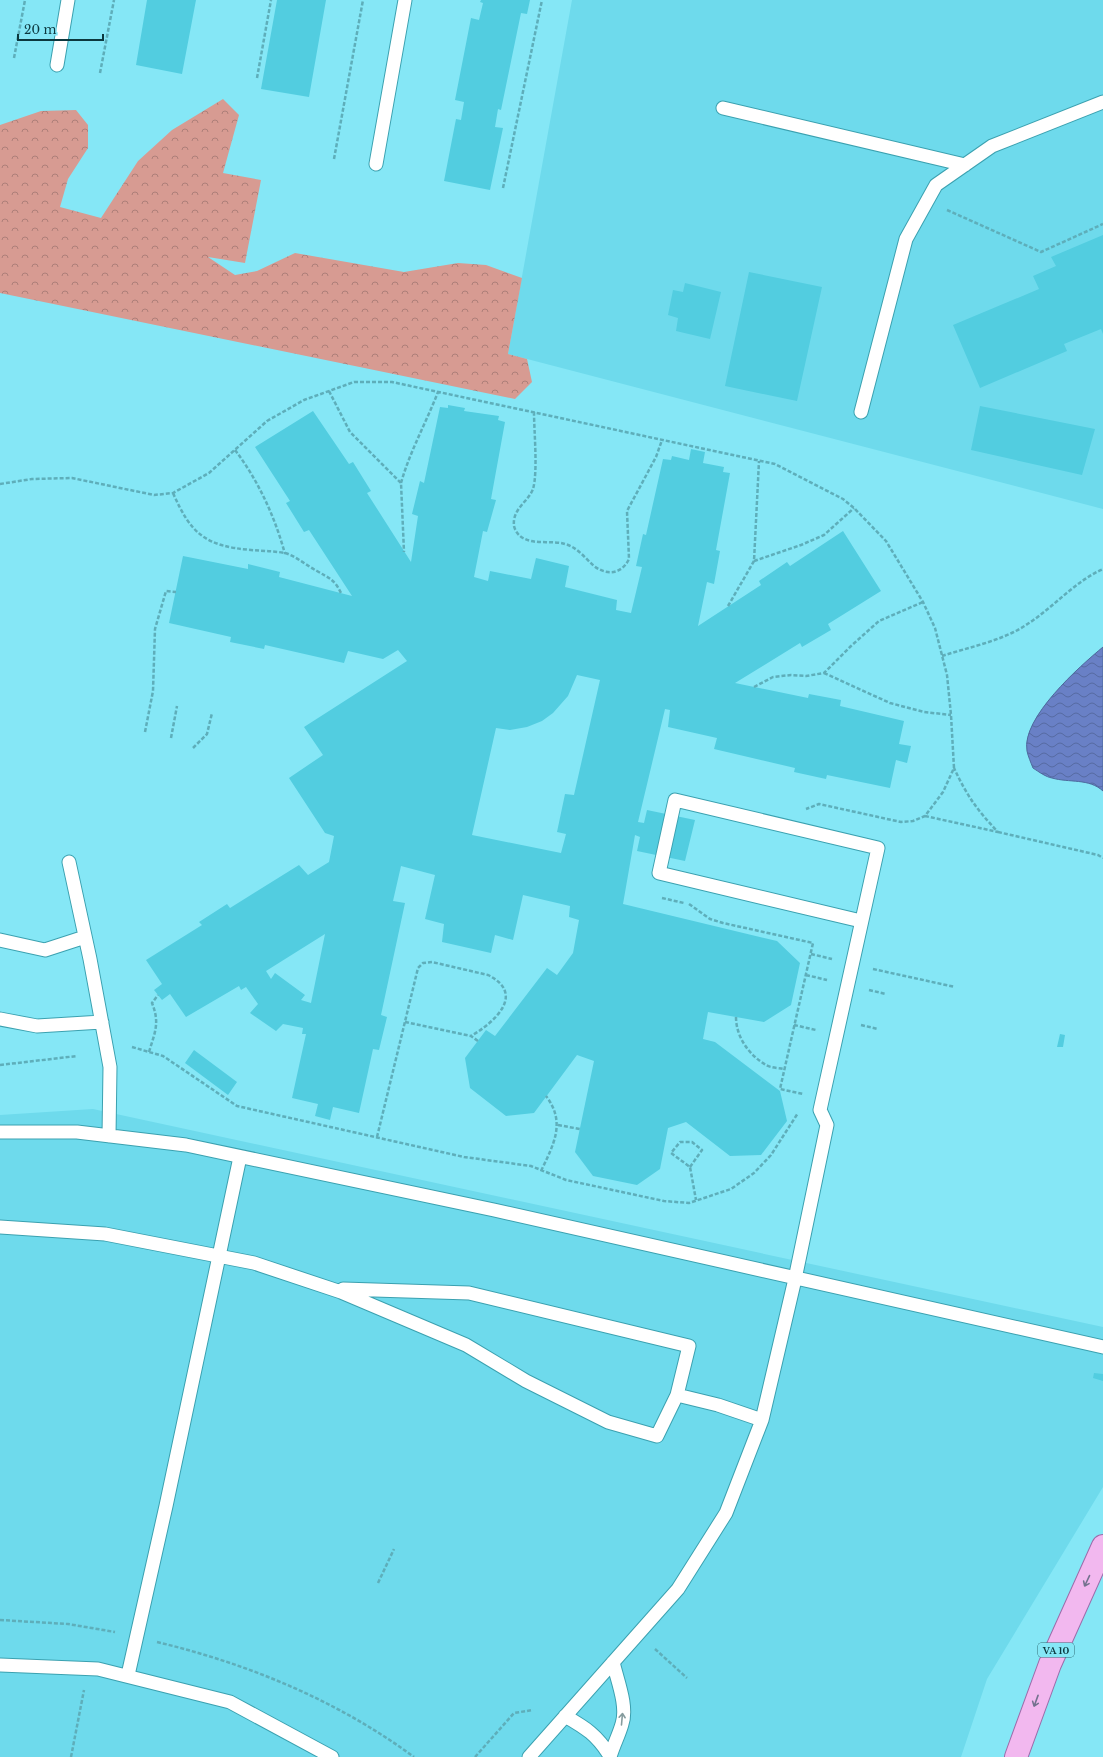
<svg xmlns="http://www.w3.org/2000/svg" width="1103" height="1757" viewBox="0 0 1103 1757" font-family="'Libre Baskerville',serif">
<style>
.built{fill:#6edaec}
.forest{fill:url(#forest-crowns)}
.water{fill:url(#water-waves);stroke:#4d6a9d}
.building{fill:#52cde0;fill-rule:evenodd}
.lines{fill:none;stroke-linecap:round;stroke-linejoin:round}
.lane-casing{stroke:#3ba1b0;stroke-width:15}
.primary-casing{stroke:#9c6caa;stroke-width:24}
.path{stroke:#5eaeba;stroke-width:2.5;stroke-dasharray:4 2;stroke-linecap:butt}
.lane{stroke:#fff;stroke-width:13}
.primary{stroke:#f2b8ef;stroke-width:22}
.oneway{stroke:#73728e}
.oneway2{stroke:#869c9e}
.labels{text-anchor:middle;dominant-baseline:central;stroke-width:3;stroke-linejoin:round;paint-order:stroke}
.shield{fill:#85e7f6;stroke:#306c75;stroke-width:1}
.shield-label{font-size:9px;font-weight:bold;fill:#0c383e}
</style>
<defs>
<pattern id="forest-crowns" width="20" height="18" patternUnits="userSpaceOnUse"><rect width="20" height="18" fill="#d79b92"/><path d="M2 6a3 3 0 1 1 6 0M12 15a3 3 0 1 1 6 0" fill="none" stroke="#ad7f79"/></pattern>
<pattern id="water-waves" width="16" height="10" patternUnits="userSpaceOnUse"><rect width="16" height="10" fill="#6980c6"/><path d="M0 5q4-4 8 0t8 0" fill="none" stroke="#556aa2"/></pattern>
</defs>
<rect width="100%" height="100%" fill="#85e7f6"/>
<path class="built" d="M572 0H1103V509L508 354Z
M93 1109 1103 1327V1487L987 1679 961 1757H0V1115Z"/>
<path class="forest" d="M223 99 239 115 223 173 261 180 245 263 208 257 235 275 257 271 295 253 404 272 458 263 486 265 522 278 508 354 527 359 532 382 515 399 0 293V125L41 111 76 110 88 125V148L68 179 60 207 101 218 138 161 172 130Z"/>
<path class="water" d="M1103 647V791C1089 778 1069 783 1052 778 1046 777 1039 772 1033 768 1031 763 1028 756 1027 751 1021 718 1080 666 1103 647Z"/>
<path class="building" d="M147 0H196L182 74 136 65Z
M277 0H326L309 97 261 89Z
M481 0H530L527 14 521 13 501 110 498 109 495 127 503 128 490 190 444 181 456 119 461 120 464 102 455 100 471 18 479 20 483 3 480 2Z
M1103 235V334L1101 329 1064 344 1067 351 980 388 953 325 1039 289 1033 276 1056 266 1051 257Z
M749 272 822 287 797 401 725 386Z
M685 283 721 292 710 339 676 331 678 318 668 315 673 290 683 292Z
M448 405 465 408 464 411 499 416 498 420 505 422 491 499 496 500 487 532 483 531 474 577 488 581 490 571 531 579 536 558 569 566 565 587 617 600 616 610 631 613 642 567 636 566 643 534 646 535 663 459 671 460 672 456 689 460 691 449 705 452 703 463 724 467 723 472 730 473 716 550 720 551 714 584 707 582 698 626 761 585 759 581 787 562 790 566 843 531 881 591 828 624 831 630 802 647 800 643 735 683 808 698 809 694 841 700 840 706 904 721 899 744 911 746 907 763 896 760 890 788 827 775 826 779 794 772 795 768 714 749 717 738 668 727 670 710 665 709 638 822 644 823 647 810 695 820 685 861 637 851 640 837 635 835 623 904 777 941 800 963 791 1005 764 1022 708 1012 703 1039 715 1042 780 1091 787 1121 761 1155 730 1156 686 1122 668 1128 660 1169 637 1185 593 1176 575 1152 594 1061 577 1055 534 1113 506 1116 470 1088 465 1058 486 1030 495 1036 547 968 557 975 573 953 579 920 569 917 570 906 523 895 513 940 495 935 491 953 442 942 444 924 425 919 435 875 401 866 393 901 405 903 381 1015 387 1017 379 1050 373 1049 359 1113 333 1107 330 1120 315 1116 318 1104 292 1098 306 1034H302L303 1028 283 1024 276 1031 250 1013 258 1004 246 987 241 990 239 986 186 1017 170 994 162 1000 154 990 162 984 146 960 202 925 199 922 227 904 230 908 299 865 308 875 329 862 334 836 325 833 289 778 323 755 304 727 407 661 398 650 383 659 348 651 344 663 265 645 264 649 230 642 231 637 169 623 183 556 248 569V564L280 572 279 577 352 596 309 530 304 532 286 503 290 501 255 447 313 411 349 464 353 462 371 491 367 493 411 562 418 516 412 514 420 481 424 483 440 407 448 408ZM577 675 600 680 574 795 565 794 557 832 566 834 561 853 472 835 496 728 510 730 527 727 542 721 553 713 568 696ZM325 934 311 1003 301 1000 305 995 275 973 271 979 266 971Z
M980 406 1095 429 1082 475 971 450Z
M1060 1034 1065 1035 1063 1047H1057Z
M194 1050 237 1082 228 1095 185 1063Z
M1094 1373 1103 1374V1381L1093 1378Z"/>
<g class="lines">
<defs>
<path id="lane" d="M57 65 68 0
M723 108 965 165
M376 164 405 0
M861 412 906 239 936 185 992 146 1103 102
M69 862 90 959 110 1067 109 1136
M0 940 45 950 85 937
M0 1019 37 1026 102 1022
M0 1132H77L186 1145 494 1210 1103 1347
M0 1227 105 1234 254 1263 341 1292 466 1345 526 1381 608 1422 657 1436 677 1395 718 1405 762 1420
M343 1289 469 1293 689 1346 677 1395
M0 1665 98 1669 230 1702 332 1757
M128 1675 166 1506 240 1157
M565 1716C586 1728 597 1735 610 1756
M529 1757 678 1589 726 1513 762 1420 795 1279 827 1125 820 1110 878 848 675 800 659 873 861 921
M610 1757C613 1746 619 1735 622 1724 628 1706 617 1680 613 1662"/>
<path id="primary" d="M1016 1757 1050 1664 1103 1546"/>
</defs>
<use href="#lane" class="lane-casing"/>
<use href="#primary" class="primary-casing"/>
<path class="path" d="M14 58 25 0
M100 73 114 0
M257 78 271 0
M334 159 363 0
M503 188 542 0
M947 210 1041 252 1103 224
M329 391 350 432 401 483 404 552
M534 412C534 431 538 472 533 489 528 502 512 509 514 526 515 531 519 536 523 538 535 545 552 540 565 544 577 547 585 558 594 566 607 576 622 574 629 559L627 511 656 457 662 440
M235 450C258 480 275 517 285 554
M401 483C410 451 426 423 438 392
M0 484 32 479 72 478 154 495 173 493 209 473 267 421 304 400 354 382H392L775 464 843 499 854 508 886 541 923 602 935 628 947 675 951 715 954 768 943 792 925 816 913 821 901 822 819 804 806 809
M173 493C191 534 205 546 251 550 262 551 274 551 285 553 296 556 307 566 317 571 329 578 335 580 341 593
M754 561 801 545 824 535 854 508
M728 606 754 561 759 461
M942 656C969 647 1002 641 1026 625 1053 608 1074 582 1103 569
M824 673 890 703 924 712 951 715
M754 687 773 677 791 675 806 676 824 673 851 646 879 621 923 602
M145 732 153 691 155 629 166 591 176 592
M171 738 177 706
M193 748 207 734 212 713
M925 816 998 832C977 810 967 796 954 768
M998 832 1098 855 1103 858
M662 898 684 903
M689 904 710 919 723 923 813 943 780 1089 803 1094
M811 954 832 959
M873 969 955 987
M806 975 827 980
M869 990 886 994
M736 1017C736 1037 749 1055 766 1065 771 1068 779 1068 784 1069
M405 1022 471 1036 478 1041
M794 1025 816 1030
M861 1025 878 1029
M132 1047 163 1056 237 1106 464 1157 531 1166 566 1180 664 1201 689 1203 731 1189 754 1173 771 1155 798 1113
M149 1052C155 1032 160 1023 152 1003L158 995
M0 1065 77 1056
M558 1125 580 1129
M377 1137 418 968 423 963 432 962 488 975C526 994 495 1022 471 1036
M690 1167 702 1150 692 1142H680L671 1153 690 1167 696 1200
M541 1171C554 1144 566 1122 546 1096
M378 1583 394 1549
M0 1620 68 1624 115 1632
M157 1642C249 1664 338 1701 414 1757
M655 1649 687 1678
M71 1757 84 1690
M475 1757 514 1713 533 1710"/>
<use href="#lane" class="lane"/>
<use href="#primary" class="primary"/>
</g>
<defs><path id="oneway-shaft" d="M-6 0H5M1.5-3L5.5 0L1.5 3" fill="none" stroke-width="1.6" stroke-linecap="round" stroke-linejoin="round"/></defs>
<g class="oneway">
<use href="#oneway-shaft" transform="translate(1087 1581) rotate(115)"/>
<use href="#oneway-shaft" transform="translate(1036 1701) rotate(110)"/>
</g>
<use class="oneway2" href="#oneway-shaft" transform="translate(622 1719) rotate(-85)"/>
<g class="labels">
<rect class="shield" x="1038" y="1643" width="36" height="14" rx="3"/>
<g class="shield-label">
<text x="1056" y="1650">VA 10</text>
</g>
</g>
<path d="M18 34v6h85v-6" fill="none" stroke="#0c383e" stroke-width="2"/>
<text x="24" y="34" font-size="12" fill="#0c383e" stroke="#85e7f6" stroke-width="3" paint-order="stroke">20 m</text>
</svg>
